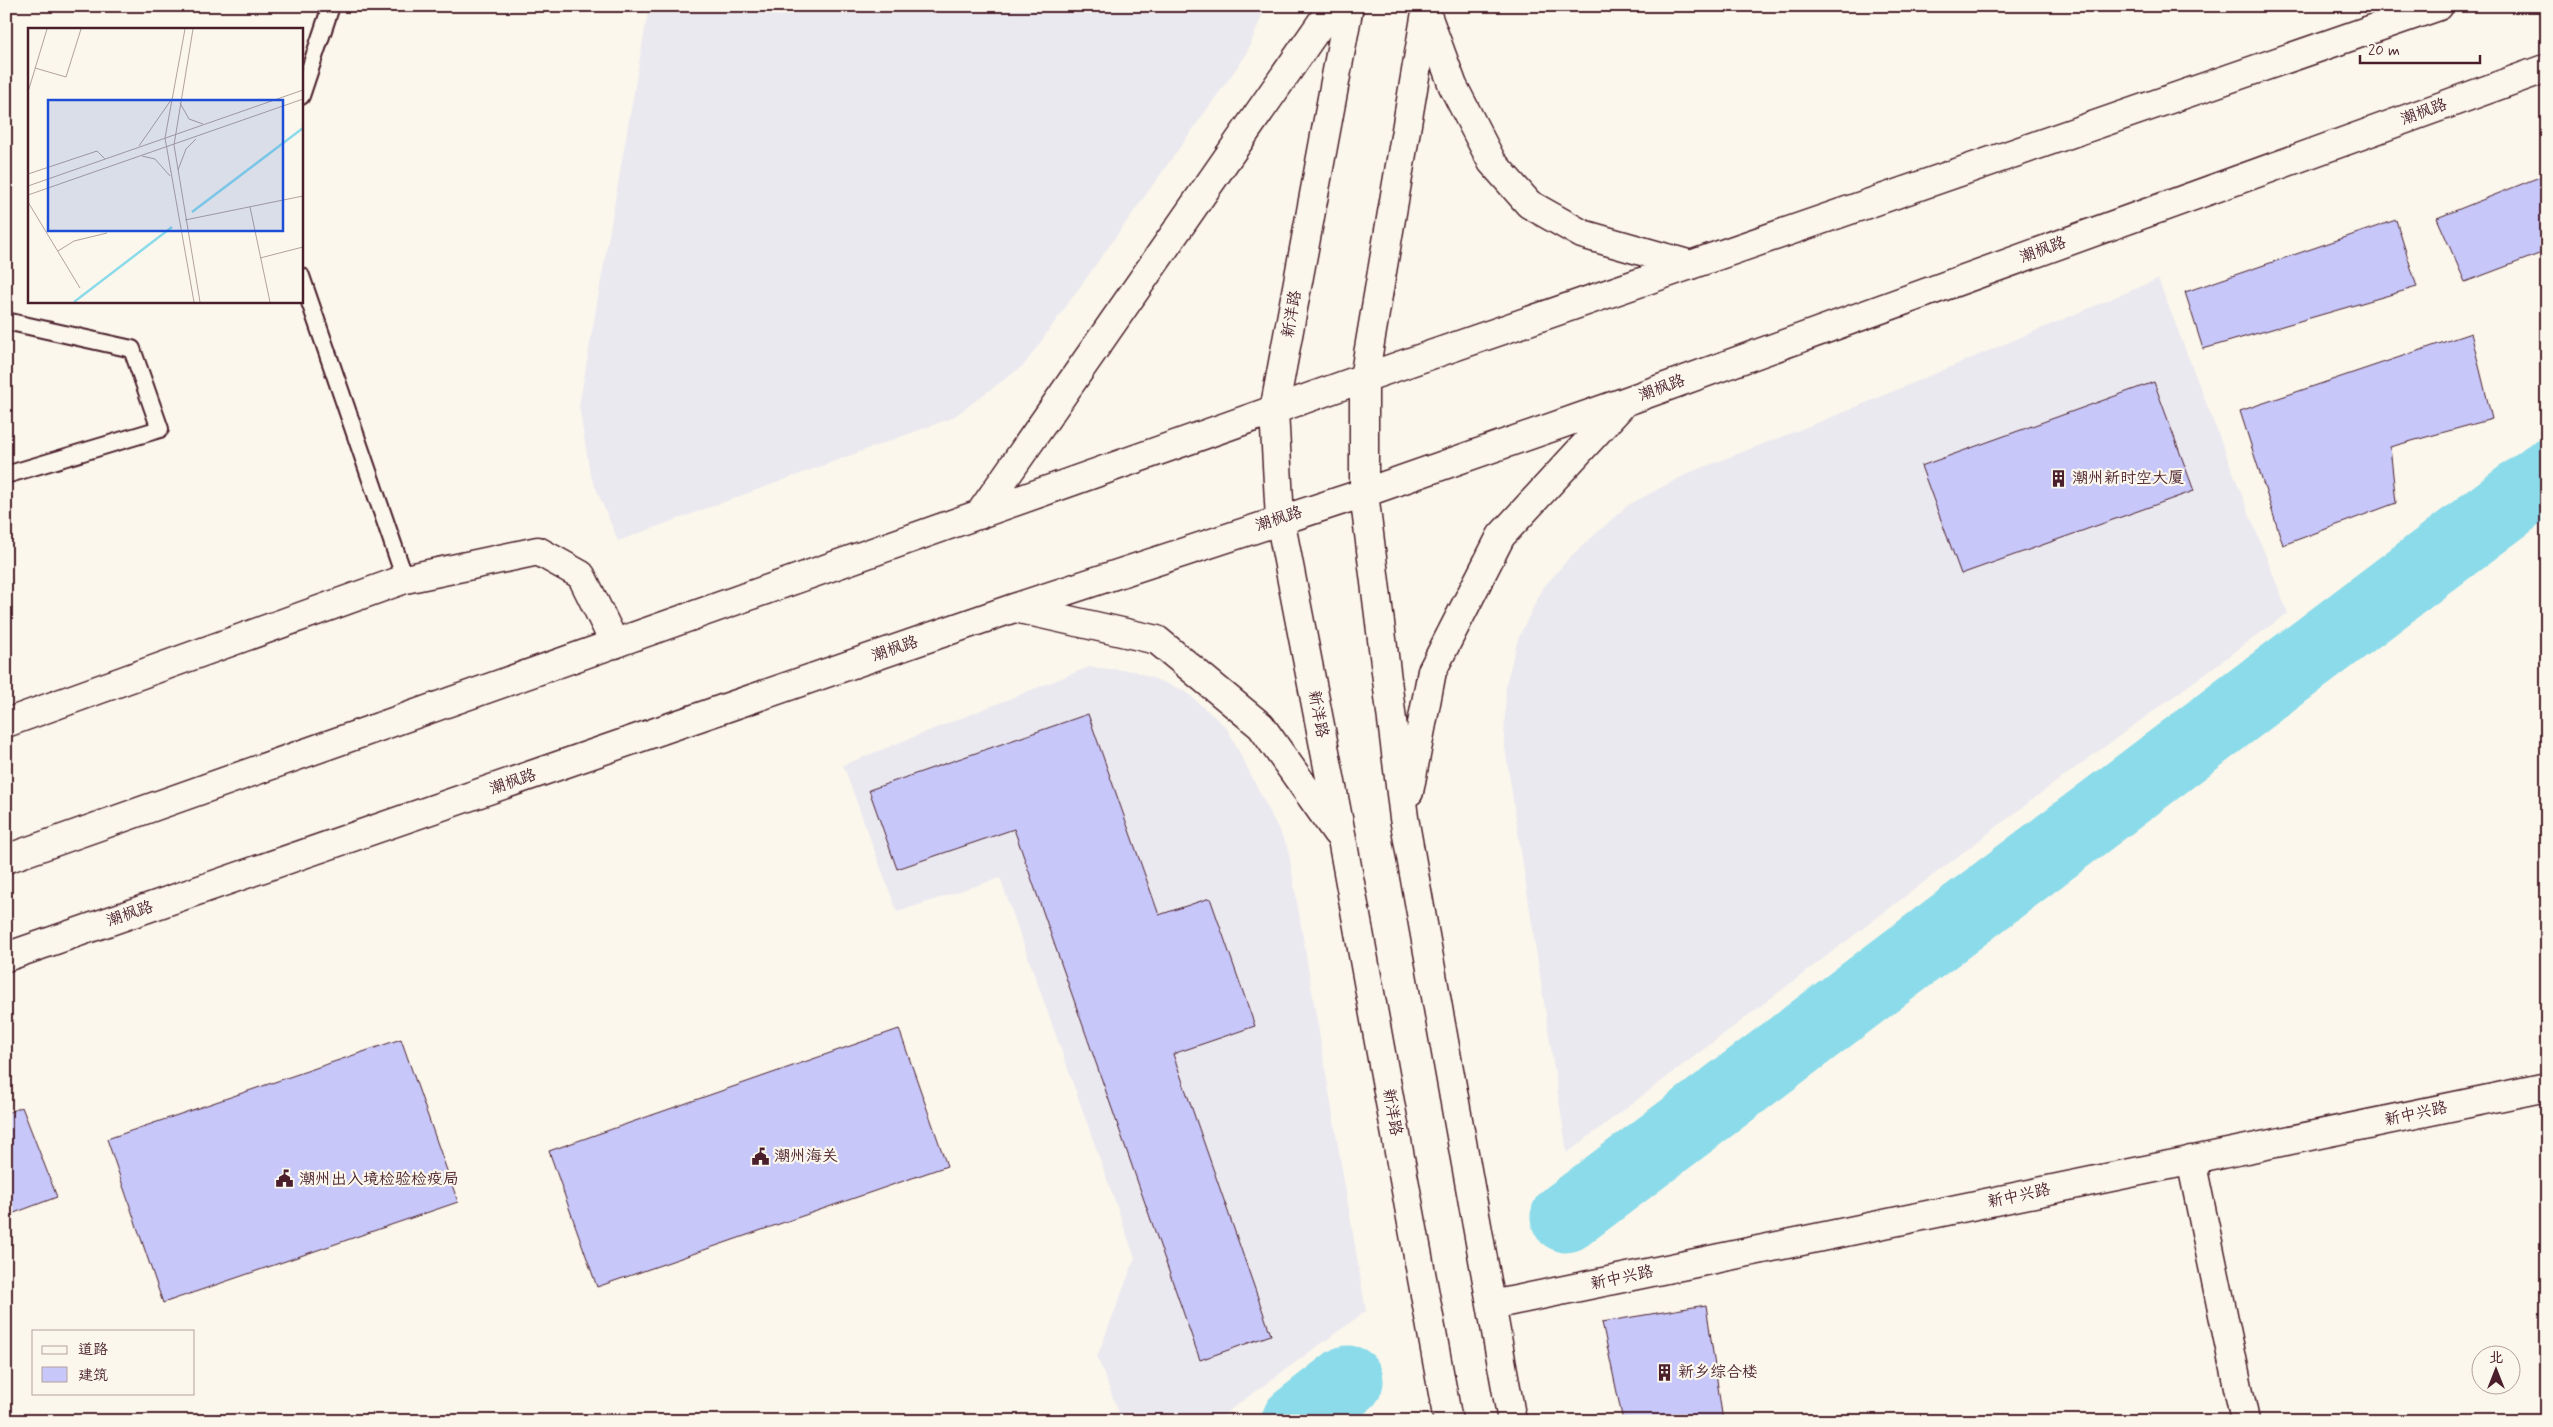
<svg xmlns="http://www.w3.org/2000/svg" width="2553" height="1427" viewBox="0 0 2553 1427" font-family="Mynerve,'LXGW WenKai TC',sans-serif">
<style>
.built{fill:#ebe9f0}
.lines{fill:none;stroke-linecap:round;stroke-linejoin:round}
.river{stroke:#8cdbea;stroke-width:71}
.building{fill:#c7c7f9;stroke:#4a1f2b}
.service-casing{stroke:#4a1f2b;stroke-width:20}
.minor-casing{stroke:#4a1f2b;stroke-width:31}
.secondary-casing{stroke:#4a1f2b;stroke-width:31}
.service{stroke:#fbf7ec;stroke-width:16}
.minor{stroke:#fbf7ec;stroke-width:28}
.secondary{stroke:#fbf7ec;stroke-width:28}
.labels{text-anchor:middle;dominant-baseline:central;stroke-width:4.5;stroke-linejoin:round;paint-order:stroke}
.street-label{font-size:16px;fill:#4a1f2b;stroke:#fbf7ec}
.poi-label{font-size:16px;fill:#4a1f2b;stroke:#fbf7ec;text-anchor:start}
.inset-river{fill:none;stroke:#8cdbea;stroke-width:2.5}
.inset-road{fill:none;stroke:#b4a19f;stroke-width:1}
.view{fill:#1d4ed8;fill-opacity:0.15;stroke:#1d4ed8;stroke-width:2.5}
.inset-edge{fill:none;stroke:#4a1f2b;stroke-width:2.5}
</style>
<rect width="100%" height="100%" fill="#fbf7ec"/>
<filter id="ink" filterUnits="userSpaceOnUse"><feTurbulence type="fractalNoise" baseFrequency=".02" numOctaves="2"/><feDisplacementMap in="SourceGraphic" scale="10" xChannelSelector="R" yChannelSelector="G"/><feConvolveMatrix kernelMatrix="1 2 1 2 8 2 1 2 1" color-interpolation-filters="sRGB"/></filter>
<g filter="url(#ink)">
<path class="built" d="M649 6H1266L1246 55 1024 365 952 418 618 541 590 474 579 406Z
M2158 279 2288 613 2048 788 1567 1153 1504 741 1506 684 1518 639 1542 589 1572 555 1628 505 1691 472 1837 415Z
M1089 667 1135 671 1185 691 1227 728 1288 848 1366 1311 1215 1421H1122L1097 1357 1135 1258 1000 878 897 912 843 765Z"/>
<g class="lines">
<path class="river" d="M1566 1217 2547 475
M1297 1421 1348 1381"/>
</g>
<path class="building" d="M2547 174V251L2465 282 2437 218Z
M2396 220 2417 287 2203 349 2185 292Z
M2471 333 2492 419 2390 447 2396 503 2283 545 2240 411Z
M2154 382 2194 491 1961 574 1921 466Z
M1088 714 1159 915 1210 898 1255 1026 1173 1054 1271 1335 1200 1360 1014 829 897 869 869 790Z
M899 1029 947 1166 597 1287 549 1151Z
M401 1039 458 1202 163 1303 107 1139Z
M22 1107 57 1197 6 1216V1113Z
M1706 1305 1723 1421H1623L1602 1322Z"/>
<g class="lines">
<defs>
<path id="service" d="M301 96 331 6
M301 276 405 579
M6 321 132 349 160 429 6 475"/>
<path id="minor" d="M6 723 405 579 538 551 581 575 615 644
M2191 1160 2245 1421
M1492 1305 2547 1087"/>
<path id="secondary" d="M1349 6 1274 411 1280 519 1342 839 1448 1421
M1427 6 1364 378V493L1404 818 1512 1421
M1427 15 1453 86 1492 162 1529 204 1582 234 1691 265
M979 515 1333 6
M1015 608 1157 640 1261 726 1337 833
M1409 792 1432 671 1501 536 1621 406
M6 859 1364 378 2439 6
M6 957 1014 608 1364 493 1624 402 2547 68"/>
</defs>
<use href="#service" class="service-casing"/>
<use href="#minor" class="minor-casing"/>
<use href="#secondary" class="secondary-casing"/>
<use href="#service" class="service"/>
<use href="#minor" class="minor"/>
<use href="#secondary" class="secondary"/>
</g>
</g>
<defs>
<symbol id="building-bare" viewBox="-9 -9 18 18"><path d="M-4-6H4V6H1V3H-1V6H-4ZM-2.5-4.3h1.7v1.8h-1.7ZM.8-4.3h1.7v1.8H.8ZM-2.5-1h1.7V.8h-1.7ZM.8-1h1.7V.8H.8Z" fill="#4a1f2b" stroke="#fbf7ec" stroke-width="2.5" paint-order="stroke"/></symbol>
<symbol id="civic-bare" viewBox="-9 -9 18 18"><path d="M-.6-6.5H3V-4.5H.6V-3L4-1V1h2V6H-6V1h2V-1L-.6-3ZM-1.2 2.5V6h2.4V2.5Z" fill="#4a1f2b" stroke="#fbf7ec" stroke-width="2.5" paint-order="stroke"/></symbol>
</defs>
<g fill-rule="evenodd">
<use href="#building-bare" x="2046" y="466" width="25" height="25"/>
<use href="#civic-bare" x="748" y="1144" width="25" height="25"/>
<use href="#civic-bare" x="272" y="1166" width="25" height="25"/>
<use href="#building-bare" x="1652" y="1360" width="25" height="25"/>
</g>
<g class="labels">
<g class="street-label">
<text transform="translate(2424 112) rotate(-20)">潮枫路</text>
<text transform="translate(2043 250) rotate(-20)">潮枫路</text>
<text transform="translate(1292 314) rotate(-80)">新洋路</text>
<text transform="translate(1662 388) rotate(-20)">潮枫路</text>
<text transform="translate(1279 519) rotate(-18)">潮枫路</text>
<text transform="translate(895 649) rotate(-19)">潮枫路</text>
<text transform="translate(1318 714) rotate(79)">新洋路</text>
<text transform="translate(513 782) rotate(-19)">潮枫路</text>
<text transform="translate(130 914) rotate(-19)">潮枫路</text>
<text transform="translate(1392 1112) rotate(80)">新洋路</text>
<text transform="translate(2416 1114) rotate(-12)">新中兴路</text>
<text transform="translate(2019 1196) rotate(-12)">新中兴路</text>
<text transform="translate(1622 1278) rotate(-12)">新中兴路</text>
</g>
<g class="poi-label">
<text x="2072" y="478">潮州新时空大厦</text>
<text x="774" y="1156">潮州海关</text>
<text x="299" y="1179">潮州出入境检验检疫局</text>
<text x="1678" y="1372">新乡综合楼</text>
</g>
</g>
<g transform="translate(28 28)">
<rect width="275" height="275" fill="#fbf7ec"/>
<path class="inset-river" d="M164 184 275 100M46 274 144 199"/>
<path class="inset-road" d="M157 1 137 110 166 274M165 1 146 117 172 274M7 40 38 49 53 1M0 64 19 1M152 75 161 91 175 96M111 118 143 72M114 128 127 131 142 148M150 142 158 121 168 111M0 146 69 123 77 131M0 158 275 62M0 167 275 71M0 174 52 260M222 179 242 274M157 192 275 168M30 223 46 213 79 205M232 230 275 219"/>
<path class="view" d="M20 72H255V203H20Z"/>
<rect width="275" height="275" class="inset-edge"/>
</g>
<rect width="2553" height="1427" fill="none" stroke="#fbf7ec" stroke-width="25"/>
<rect x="12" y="12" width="2528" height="1402" fill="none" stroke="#4a1f2b" stroke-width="2" filter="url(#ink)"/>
<rect x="32" y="1330" width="162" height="65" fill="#fbf7ec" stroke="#b4a19f"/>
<rect x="42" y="1346" width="25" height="8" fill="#fbf7ec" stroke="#b4a19f"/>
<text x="78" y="1354" font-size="15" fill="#4a1f2b">道路</text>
<rect x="42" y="1367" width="25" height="15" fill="#c7c7f9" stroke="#b4a19f"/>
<text x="78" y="1380" font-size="15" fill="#4a1f2b">建筑</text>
<g transform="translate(2496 1370)"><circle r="24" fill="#fbf7ec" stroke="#b4a19f"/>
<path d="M0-4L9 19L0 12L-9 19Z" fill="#4a1f2b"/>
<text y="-8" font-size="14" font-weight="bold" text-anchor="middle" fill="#4a1f2b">北</text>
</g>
<path d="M2360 55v8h120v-8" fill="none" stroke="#4a1f2b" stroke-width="2.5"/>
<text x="2368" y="55" font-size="15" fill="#4a1f2b" stroke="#fbf7ec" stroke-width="4" paint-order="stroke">20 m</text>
</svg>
